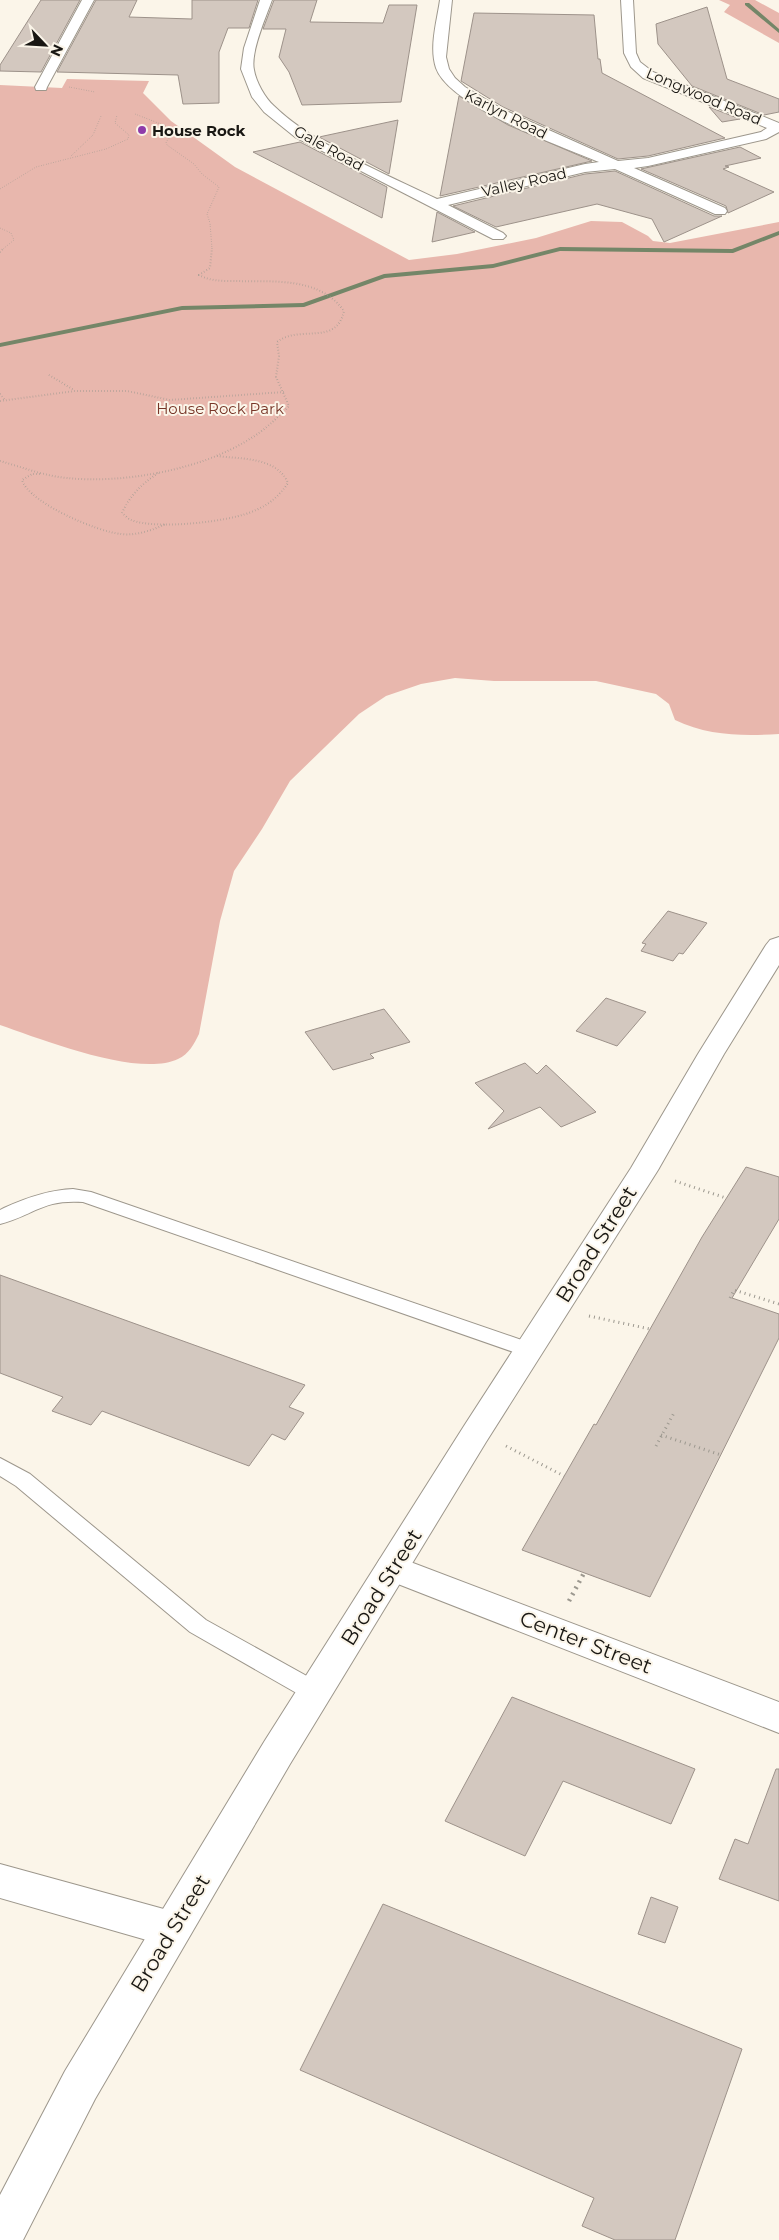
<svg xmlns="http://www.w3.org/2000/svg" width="779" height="2240" viewBox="0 0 779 2240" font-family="Montserrat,sans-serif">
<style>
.green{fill:#e8b7ad}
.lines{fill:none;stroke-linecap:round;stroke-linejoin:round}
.stream{fill:#748668;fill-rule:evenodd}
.building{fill:#d3c8bf;stroke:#9d928a}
.service-casing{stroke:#9d978c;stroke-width:2}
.minor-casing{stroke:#9d978c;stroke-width:2}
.secondary-casing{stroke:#9d978c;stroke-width:2}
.path-far3{stroke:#9c988f;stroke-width:1;stroke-dasharray:0.5 2;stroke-linecap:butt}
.path-far2{stroke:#9c988f;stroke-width:2;stroke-dasharray:0.5 2.5;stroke-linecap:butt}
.path-far1{stroke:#9c988f;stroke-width:3;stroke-dasharray:1 4;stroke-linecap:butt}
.path{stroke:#9c988f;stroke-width:4.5;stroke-dasharray:2 5;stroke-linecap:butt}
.service{fill:#fff;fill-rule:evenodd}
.minor{fill:#fff;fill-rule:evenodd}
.secondary{fill:#fff;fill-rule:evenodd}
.poi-dot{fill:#8f3caa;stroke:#fbf5e9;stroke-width:2}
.labels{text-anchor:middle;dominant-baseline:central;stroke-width:4;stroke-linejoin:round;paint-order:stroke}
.far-street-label{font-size:15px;fill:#191713;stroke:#fbf5e9}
.far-poi-label{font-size:15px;font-weight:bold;fill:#191713;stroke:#fbf5e9;text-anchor:start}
.far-park-label{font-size:15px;fill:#773527;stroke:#fbf5e9}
.near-street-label{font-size:21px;fill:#191713;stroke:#fbf5e9}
</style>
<rect width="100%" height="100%" fill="#fbf5e9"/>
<path class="green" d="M719 0H755L779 13V43L724 12 730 5Z
M67 79 149 81 143 93 171 121 235 167 409 260 457 254 536 238 591 221 622 222 648 236 653 241 670 243 779 222V734C743 736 708 736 675 720L669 704 656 694 596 681H494L455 678 421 684 386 696 359 714 290 781 262 829 234 871 220 921 199 1034C194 1044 189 1054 178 1059 138 1078 41 1039 0 1025V85L62 88Z"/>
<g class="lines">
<path class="stream" d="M745 3H749L779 29V33L745 5Z
M779 231V235L733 253 560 251 493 268 385 278 304 307 182 310 0 347V343L182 306 303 303 384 274 493 264 560 247 732 249Z"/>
</g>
<path class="building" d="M41 0H80L41 72 0 71V65Z
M96 0H137L129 17 192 19V0H258L249 28H228L219 52V103L183 104 178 75 57 72Z
M274 0H317L310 22 383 23 389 5H417L401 102 302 105 289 72 279 57 286 29H263Z
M707 7 727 79 779 99V112L764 115 692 86 658 44 656 24Z
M474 13 594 15 598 59H600L602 73 725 138 648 156 618 159 503 107 461 81Z
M459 96 508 125 592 161 440 196Z
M709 107 740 119 722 122Z
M398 120 389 174 319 137Z
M300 142 387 187 382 218 253 152Z
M740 147 761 158 725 166 729 167 723 169 774 192 728 213 726 206 641 169Z
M615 171 714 216H722L664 242 652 219 597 204 496 227 453 206 585 174Z
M437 212 475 232 432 242Z
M668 911 707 923 683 954 679 953 673 961 641 951 646 944 642 943Z
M606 998 646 1012 617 1046 576 1031Z
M384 1009 410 1042 370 1054 374 1058 333 1070 305 1032Z
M525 1063 537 1074 546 1065 596 1112 561 1127 540 1107 488 1129 504 1111 475 1083Z
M746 1167 779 1177V1219L732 1298 779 1314V1338L650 1597 522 1550 594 1424 596 1425 702 1237Z
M0 1275 305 1385 289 1407 304 1413 285 1440 272 1434 249 1466 102 1411 91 1425 52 1411 63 1397 0 1373Z
M512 1697 695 1769 671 1824 563 1781 525 1856 445 1821Z
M776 1769H779V1901L719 1879 735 1839 748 1844Z
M651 1897 678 1907 665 1943 638 1934Z
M383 1904 742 2049 675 2240H615L582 2226 594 2198 300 2070Z"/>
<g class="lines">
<defs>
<path id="service" d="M73 1189 91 1192 536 1345 539 1350 536 1355 529 1357 522 1355 83 1202C43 1199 34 1215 0 1224V1210L4 1208C26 1198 48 1190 73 1189Z
M0 1458 30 1474 206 1620 323 1685 326 1692 323 1699 315 1701 307 1699 190 1632 16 1486 0 1476Z"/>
<path id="minor" d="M82 0H94L47 87 46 90H36L35 87Z
M260 0H272C266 17 250 53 254 70 256 82 265 98 274 106 314 145 386 174 437 199L585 164 599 162C561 146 450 107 436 68 429 47 437 21 440 0H452L446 57 449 69 455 78 465 87 502 109 618 161 648 158 761 132 767 128 643 78 631 67 624 53 621 0H633L636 53 640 62 653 72 779 123V132L766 139 648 166 634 168 725 208 727 211 725 214H715L615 169 585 172 448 205 503 233 506 236 503 239H493L295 137 264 112 252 97 241 69 244 48Z
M392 1555 779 1702V1733L380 1577 375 1568 380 1559Z
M0 1864 171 1911 185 1917 190 1929 185 1941 171 1947 0 1898Z"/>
<path id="secondary" d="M779 937V965L724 1054 658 1170 486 1442 290 1764 95 2099 23 2240H0V2195L65 2071 264 1742 464 1426 631 1168 698 1054 766 945 770 940Z"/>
</defs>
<use href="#service" class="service-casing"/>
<use href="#minor" class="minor-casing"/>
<use href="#secondary" class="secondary-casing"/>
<path class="path-far3" d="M69 87 95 92
M135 114 176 130 166 142 167 145 194 164 202 174 219 187 207 214 210 223 212 249
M71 156 93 135 101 116
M0 189 36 167 106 149 128 139 129 135 115 123 117 115
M0 228 11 233 14 240 3 249"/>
<path class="path-far2" d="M0 252 4 248
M49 375 74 390
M0 394 5 400
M0 401 75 391H127L170 400 284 392
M0 461C22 467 44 476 67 478 122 484 200 470 248 440 264 431 276 419 289 406L276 377 279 356 277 342C300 324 336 347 344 311 319 276 272 282 233 281 221 281 210 281 199 275L210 268 212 248
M158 473C142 484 130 495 122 513 125 515 128 519 131 520 156 530 232 522 256 510 270 504 280 495 288 483 277 457 241 459 217 456
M40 474H32L22 480C29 503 98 532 121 534 137 536 152 530 166 524"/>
<path class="path-far1" d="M675 1181 726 1198
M730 1298 734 1290 779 1304
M589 1316 650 1329
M661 1435 721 1455
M506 1446 564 1476
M656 1446 675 1411"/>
<path class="path" d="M569 1601 584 1573"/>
<use href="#service" class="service"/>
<use href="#minor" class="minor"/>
<use href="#secondary" class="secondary"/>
</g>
<circle class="poi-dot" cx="142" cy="130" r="5"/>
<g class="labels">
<g class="far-street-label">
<text transform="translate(704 96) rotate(23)">Longwood Road</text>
<text transform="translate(506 114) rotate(27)">Karlyn Road</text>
<text transform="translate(329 148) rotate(29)">Gale Road</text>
<text transform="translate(524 182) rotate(-13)">Valley Road</text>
</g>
<g class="far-poi-label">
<text x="152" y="130">House Rock</text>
</g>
<g class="far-park-label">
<text x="220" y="408">House Rock Park</text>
</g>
<g class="near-street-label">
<text transform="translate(596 1244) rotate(-58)">Broad Street</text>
<text transform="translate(381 1587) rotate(-58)">Broad Street</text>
<text transform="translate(586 1642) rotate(21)">Center Street</text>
<text transform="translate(170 1933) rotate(-59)">Broad Street</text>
</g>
</g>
<g transform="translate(45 45) rotate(115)" stroke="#fbf5e9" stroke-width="4" paint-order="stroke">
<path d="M0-4L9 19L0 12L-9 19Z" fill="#191713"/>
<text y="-8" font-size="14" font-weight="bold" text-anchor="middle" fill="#191713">N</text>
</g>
</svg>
